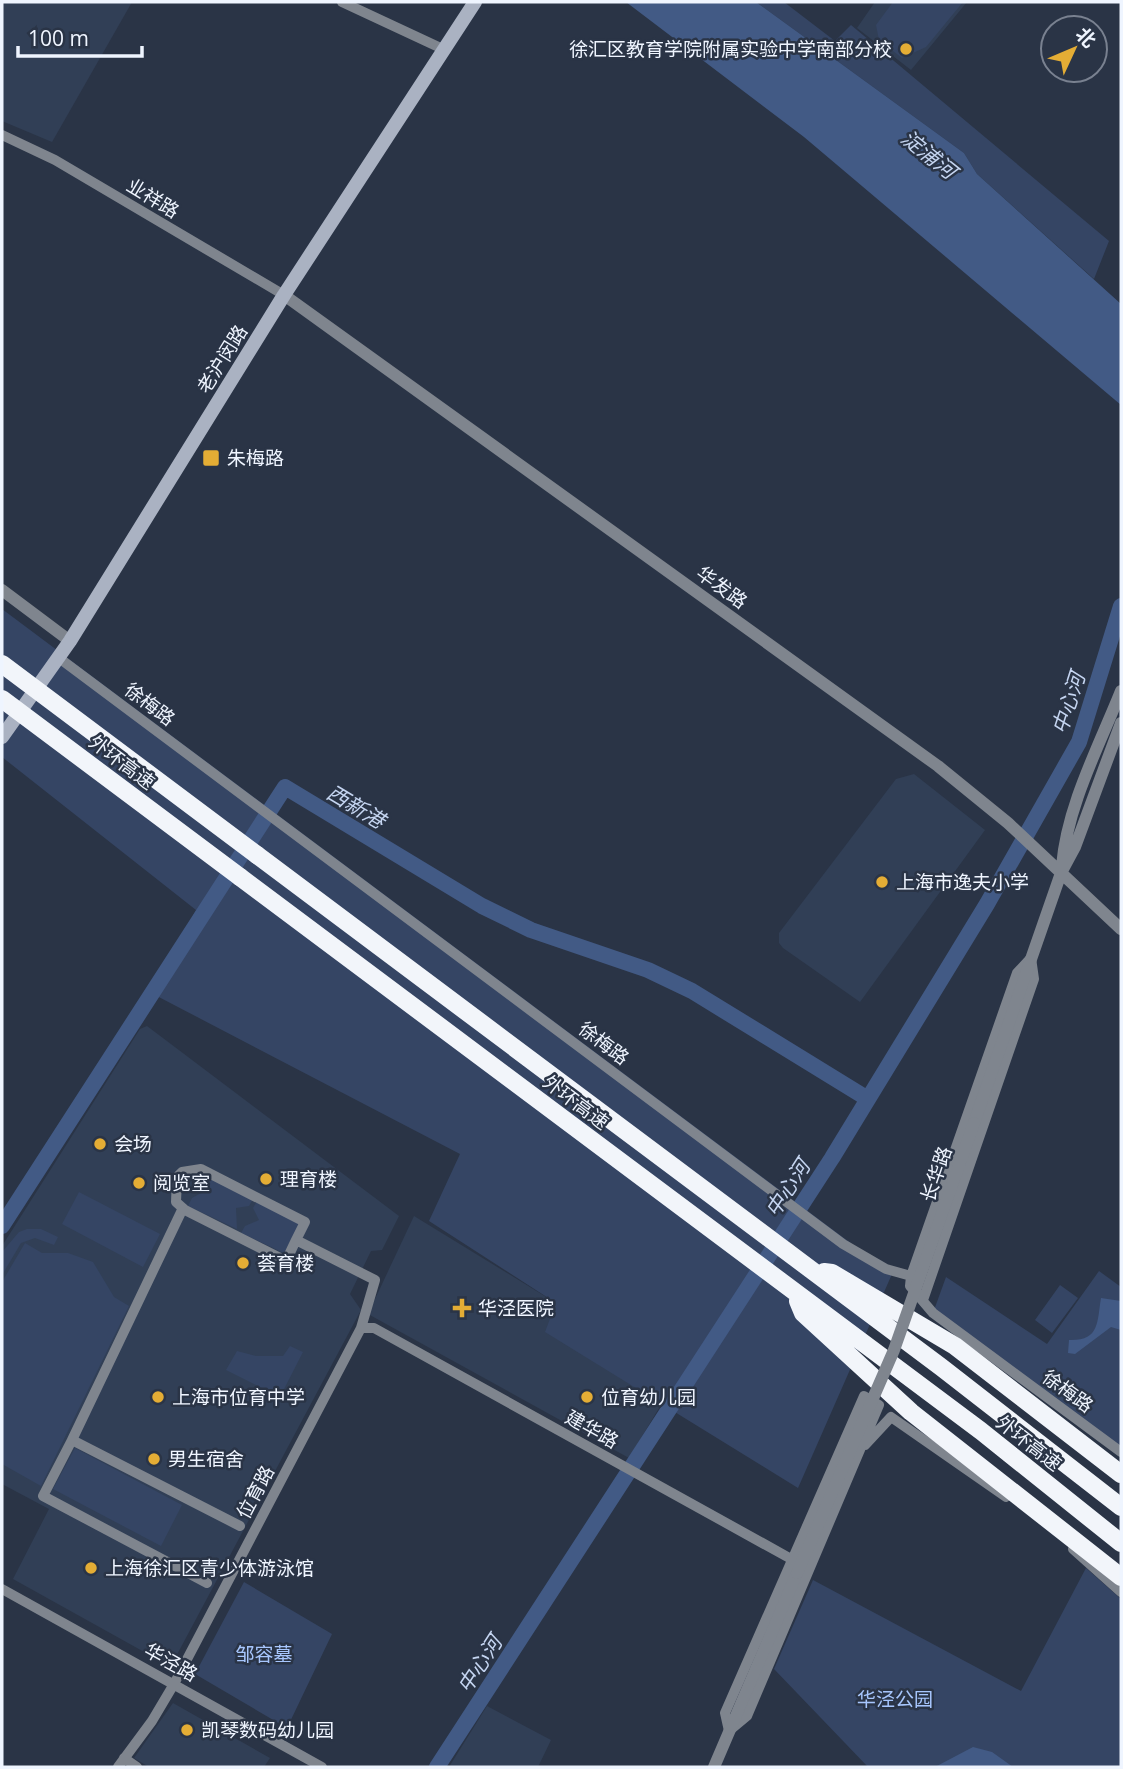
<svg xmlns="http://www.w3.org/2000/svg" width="1123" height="1769" viewBox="0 0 1123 1769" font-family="'Open Sans','Noto Sans SC',sans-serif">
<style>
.built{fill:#313f56}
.green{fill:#354564}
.water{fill:#425a85}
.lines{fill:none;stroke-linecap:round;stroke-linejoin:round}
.river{stroke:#425a85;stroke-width:16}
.minor{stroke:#7f858e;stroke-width:10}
.tertiary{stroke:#7f858e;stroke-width:12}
.secondary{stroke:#aab2c2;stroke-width:14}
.motorway{stroke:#f2f5fa;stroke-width:18}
.tertiary-bridge{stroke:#7f858e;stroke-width:12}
.motorway-bridge{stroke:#f2f5fa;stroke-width:18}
.poi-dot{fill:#e4ad35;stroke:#2a3446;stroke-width:2.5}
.labels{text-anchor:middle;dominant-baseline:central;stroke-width:5;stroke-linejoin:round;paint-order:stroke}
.poi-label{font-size:19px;fill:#eff5ff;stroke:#2a3446;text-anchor:start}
.street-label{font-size:19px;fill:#eff5ff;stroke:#2a3446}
.park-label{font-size:19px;fill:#a7c6fd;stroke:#2a3446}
.water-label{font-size:21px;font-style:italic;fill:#c5d5f1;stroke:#2a3446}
</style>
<rect width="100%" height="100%" fill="#2a3446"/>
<path class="built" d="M2 2H132L52 142 2 121Z
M875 2H967L911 70 857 28Z
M914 774 985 830 860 1002 783 948 779 943V933L896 779Z
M147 1026 399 1216 382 1250 371 1251 350 1294 361 1310 172 1664 164 1663 13 1579 49 1509 2 1484V1246L140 1029Z
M414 1216 556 1303 662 1403 629 1458 368 1314Z
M173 1703 270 1758 264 1767H149L134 1758Z
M487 1706 551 1740 538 1767H449Z"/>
<path class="green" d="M756 2H784L835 41 851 25 1109 241 1094 279 977 174 964 153Z
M893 2H963L926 47 902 58 879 40 876 25Z
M2 609 892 1274 798 1488 545 1332 556 1303 429 1221 460 1154 153 994 196 910 2 757Z
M203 1173 253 1199 249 1206 236 1208 237 1229 188 1206 192 1198 203 1192V1184L199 1182Z
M79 1192 160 1234 143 1267 62 1224Z
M257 1201 299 1224 284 1253 241 1233 245 1226 259 1220 253 1208Z
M27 1229H41L58 1237 54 1245 35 1238 21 1243 2 1275V1252L19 1232Z
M25 1243 42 1253H68L93 1262 114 1297 129 1306 41 1486 2 1464V1282Z
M1099 1271 1121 1287V1452L933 1313 946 1277 1047 1344Z
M1060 1285 1078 1298 1052 1333 1035 1320Z
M290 1346 303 1352 280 1397 226 1370 237 1351 256 1356H283Z
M75 1448 182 1505 161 1546 53 1489Z
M1086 1568 1121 1599V1767H868L774 1669 813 1580 1021 1691Z
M244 1582 332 1634 287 1728 195 1674Z"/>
<path class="water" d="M626 2H756L964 153 977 174 1121 304V405L804 137Z
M1101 1298 1121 1301V1330L1111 1327 1075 1354 1068 1353 1069 1340C1100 1341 1097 1322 1101 1298Z
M973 1747 992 1752 1013 1767H935Z"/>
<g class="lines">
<path class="river" d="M2 1226 285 787 482 906 531 930 648 970 692 991 868 1099
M437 1767 832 1158 987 904 1079 742 1121 606"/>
<path class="minor" d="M342 2 445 50
M2 135 55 160 284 295
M59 658 843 1244 886 1269 911 1276
M183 1208 72 1440 240 1526
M296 1240 305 1222 201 1169 182 1172 177 1177 176 1202 185 1210 286 1261 296 1240 375 1280 361 1328
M923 1300 1034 979 1031 958 1017 973 911 1276 910 1286 933 1313 1121 1452
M864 1396 879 1405 747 1716 729 1731 725 1713Z
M72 1440 43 1496 207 1583
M865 1445 891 1417 1006 1497
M1073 1549 1121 1592
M2 1589 322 1767
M124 1758 137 1767
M118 1767 152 1721 174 1684 361 1328H374L793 1560"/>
<path class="tertiary" d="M284 295 938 766 1008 823 1121 929
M2 590 70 641
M1062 866C1067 806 1099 746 1121 691
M974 1123 1061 873 1075 847 1121 723
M714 1767 797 1573"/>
<path class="secondary" d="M2 737 70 641 284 295 475 2"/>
<path class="motorway" d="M257 855 941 1367 1121 1507
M240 877 981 1431 1121 1543
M824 1272 832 1273 955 1346 1121 1474
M798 1301 803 1313 911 1412 1121 1577"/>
<path class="tertiary-bridge" d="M797 1573 894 1350 974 1123"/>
<path class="motorway-bridge" d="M2 664 257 855
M2 699 240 877"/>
</g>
<g class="poi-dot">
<circle cx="906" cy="49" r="7"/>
<rect x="202" y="449" width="18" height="18" rx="3.5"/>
<circle cx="882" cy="882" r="7"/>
<circle cx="100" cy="1144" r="7"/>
<circle cx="266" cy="1179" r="7"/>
<circle cx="139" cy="1183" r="7"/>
<circle cx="243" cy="1263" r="7"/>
<path d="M458.5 1297.5h7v7h7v7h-7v7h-7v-7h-7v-7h7z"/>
<circle cx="158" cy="1397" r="7"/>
<circle cx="587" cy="1397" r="7"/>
<circle cx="154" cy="1459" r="7"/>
<circle cx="91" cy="1568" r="7"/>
<circle cx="187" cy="1730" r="7"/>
</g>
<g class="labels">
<g class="poi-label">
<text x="892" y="49" text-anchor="end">徐汇区教育学院附属实验中学南部分校</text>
<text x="227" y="458">朱梅路</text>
<text x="896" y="882">上海市逸夫小学</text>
<text x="114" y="1144">会场</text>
<text x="280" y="1179">理育楼</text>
<text x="153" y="1183">阅览室</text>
<text x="257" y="1263">荟育楼</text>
<text x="478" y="1308">华泾医院</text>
<text x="172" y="1397">上海市位育中学</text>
<text x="601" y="1397">位育幼儿园</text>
<text x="168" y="1459">男生宿舍</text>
<text x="105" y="1568">上海徐汇区青少体游泳馆</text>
<text x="201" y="1730">凯琴数码幼儿园</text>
</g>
<g class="street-label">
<text transform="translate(153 198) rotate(31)">业祥路</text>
<text transform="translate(222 359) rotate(-58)">老沪闵路</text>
<text transform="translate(722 587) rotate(36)">华发路</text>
<text transform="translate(150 704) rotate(37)">徐梅路</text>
<text transform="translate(122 762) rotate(37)">外环高速</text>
<text transform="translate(604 1043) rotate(37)">徐梅路</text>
<text transform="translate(576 1102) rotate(37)">外环高速</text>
<text transform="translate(936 1174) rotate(-71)">长华路</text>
<text transform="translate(1068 1391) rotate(36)">徐梅路</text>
<text transform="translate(592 1429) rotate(29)">建华路</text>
<text transform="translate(1029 1443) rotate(38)">外环高速</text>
<text transform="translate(255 1492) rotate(-62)">位育路</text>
<text transform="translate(171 1662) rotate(29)">华泾路</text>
</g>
<g class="park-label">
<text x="264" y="1654">邹容墓</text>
<text x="895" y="1699">华泾公园</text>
</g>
<g class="water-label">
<text transform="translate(929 154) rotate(39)">淀浦河</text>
<text transform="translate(1068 703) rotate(-72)">中心河</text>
<text transform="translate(356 806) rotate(31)">西新港</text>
<text transform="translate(787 1188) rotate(-57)">中心河</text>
<text transform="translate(479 1664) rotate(-57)">中心河</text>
</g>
</g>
<rect width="1123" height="1769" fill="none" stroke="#eff5ff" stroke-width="7"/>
<g transform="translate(1074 49) rotate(46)"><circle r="33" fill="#2a3446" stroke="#798190" stroke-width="2"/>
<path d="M0-5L12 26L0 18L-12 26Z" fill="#e4ad35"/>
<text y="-10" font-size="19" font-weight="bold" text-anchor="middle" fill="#eff5ff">北</text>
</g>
<path d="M18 46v10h124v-10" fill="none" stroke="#eff5ff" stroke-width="3.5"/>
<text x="28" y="46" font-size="21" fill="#eff5ff" stroke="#2a3446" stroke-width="5" paint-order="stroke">100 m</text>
</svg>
